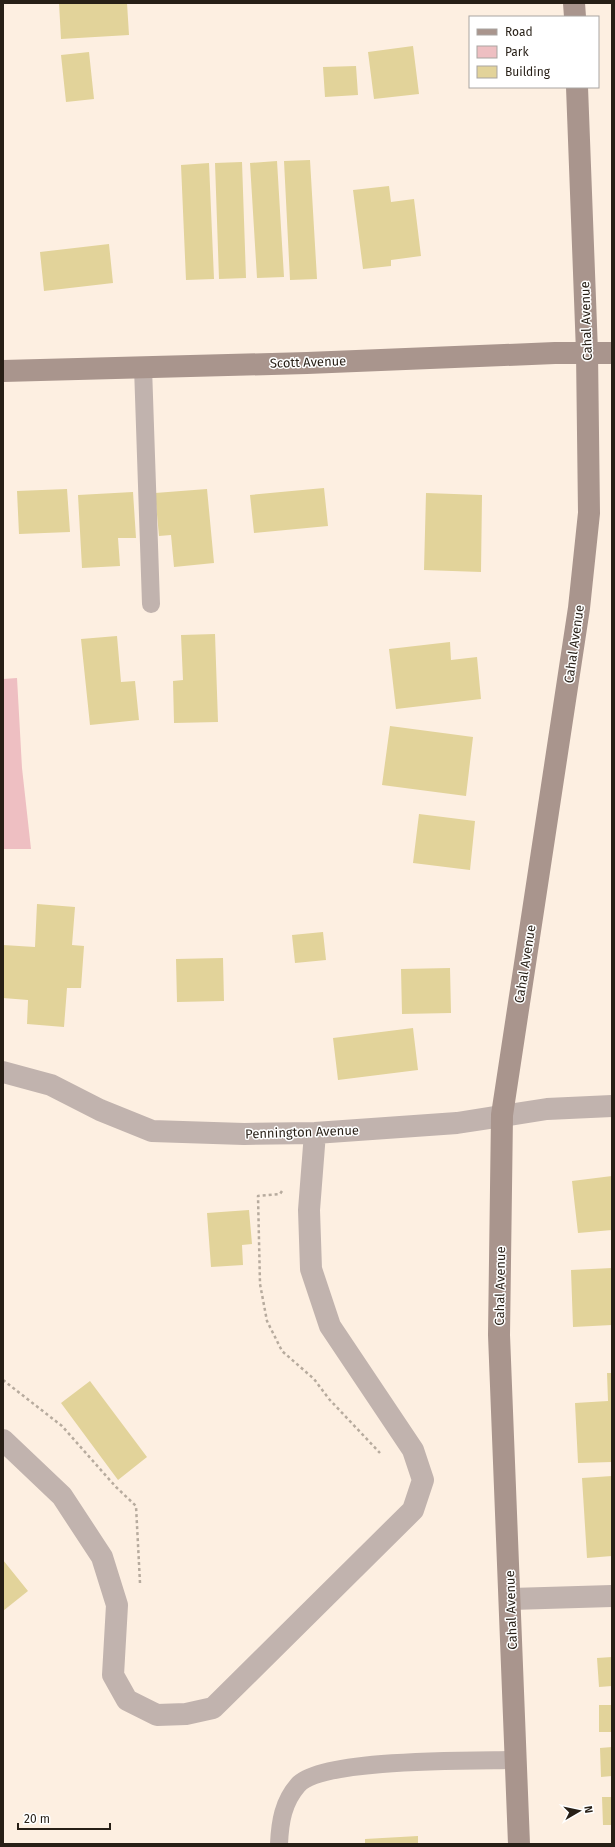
<svg xmlns="http://www.w3.org/2000/svg" width="615" height="1847" viewBox="0 0 615 1847" font-family="'Fira Sans',sans-serif">
<style>
.green{fill:#eebfc2}
.building{fill:#e2d39a}
.lines{fill:none;stroke-linecap:round;stroke-linejoin:round}
.path{stroke:#b7ab9e;stroke-width:2.5;stroke-dasharray:3 3;stroke-linecap:butt}
.lane{stroke:#c1b3ae;stroke-width:18}
.street{stroke:#c1b3ae;stroke-width:22}
.secondary{stroke:#a9958d;stroke-width:22}
.labels{text-anchor:middle;dominant-baseline:central;stroke-width:3;stroke-linejoin:round;paint-order:stroke}
.street-label{font-size:13px;fill:#271f16;stroke:#fff}
</style>
<rect width="100%" height="100%" fill="#fdefe1"/>
<path class="green" d="M17 678 22 768 31 849H3V679Z"/>
<path class="building" d="M59 3H127L129 35 61 39Z
M413 46 419 94 374 99 368 52Z
M89 52 94 99 66 102 61 55Z
M356 66 358 95 325 97 323 67Z
M310 160 317 279 290 280 284 161Z
M277 161 284 277 257 278 250 163Z
M242 162 246 278 219 279 215 163Z
M209 163 214 279 186 280 181 165Z
M389 186 391 202 414 199 421 256 391 260V266L363 269 353 190Z
M109 244 113 283 44 291 40 252Z
M324 488 328 526 254 533 250 495Z
M67 489 70 532 19 534 17 491Z
M207 489 214 563 174 567 171 535 159 536 155 493Z
M133 492 136 538H118L120 566 82 568 78 495Z
M426 493 482 495 481 572 424 570Z
M215 634 218 722 174 723 173 681 183 680 181 635Z
M117 636 121 682 135 681 139 720 90 725 81 639Z
M450 642 451 660 477 657 481 699 396 709 389 649Z
M390 726 473 737 466 796 382 785Z
M419 814 475 821 470 870 413 863Z
M37 904 75 907 72 945 84 946 81 988H67L64 1027 27 1024 28 1000 3 998V945L35 947Z
M323 932 326 960 295 963 292 935Z
M223 958 224 1001 177 1002 176 959Z
M450 968 451 1013 402 1014 401 969Z
M413 1028 418 1070 338 1080 333 1038Z
M612 1176V1230L578 1233 572 1181Z
M249 1210 252 1244 242 1245 243 1265 211 1267 207 1213Z
M612 1268V1325L573 1327 571 1270Z
M607 1373H612V1462L578 1463 575 1403 608 1401Z
M90 1381 147 1457 118 1480 61 1403Z
M612 1476V1556L587 1558 582 1478Z
M3 1560 28 1591 3 1611Z
M612 1657V1686L599 1687 597 1658Z
M599 1705H612V1732H599Z
M612 1747V1776L601 1777 600 1748Z
M602 1797H612V1825H603Z
M418 1836V1844H365V1839Z"/>
<g class="lines">
<path class="path" d="M282 1191 280 1194 258 1196 260 1284 267 1321 282 1351 314 1379 329 1399 380 1453
M3 1380 62 1426 116 1487 136 1506 140 1583"/>
<path class="lane" d="M143 367 151 604
M279 1844C280 1822 283 1802 298 1785 321 1758 477 1761 516 1760"/>
<path class="street" d="M3 1072 51 1085 100 1110 152 1131 244 1134 315 1133 457 1123 547 1109 612 1106
M3 1440 62 1496 102 1557 117 1605 113 1675 127 1700 157 1715 186 1714 213 1708 413 1510 423 1480 413 1450 330 1326 311 1269 309 1210 315 1133
M511 1599 612 1596"/>
<path class="secondary" d="M574 3 575 17
M3 371 307 363 555 353H612
M519 1844 499 1335 502 1115 579 608 589 513 587 352 577 87"/>
</g>
<g class="labels">
<g class="street-label">
<text transform="translate(586 321) rotate(-92)">Cahal Avenue</text>
<text transform="translate(308 362) rotate(-2)">Scott Avenue</text>
<text transform="translate(574 644) rotate(-82)">Cahal Avenue</text>
<text transform="translate(525 964) rotate(-81)">Cahal Avenue</text>
<text transform="translate(302 1132) rotate(-2)">Pennington Avenue</text>
<text transform="translate(500 1286) rotate(-89)">Cahal Avenue</text>
<text transform="translate(511 1610) rotate(-92)">Cahal Avenue</text>
</g>
</g>
<rect width="615" height="1847" fill="none" stroke="#271f16" stroke-width="8"/>
<rect x="469" y="16" width="130" height="72" fill="#ffffff" stroke="#a9a5a2"/>
<rect x="477" y="29" width="20" height="6" fill="#a9958d" stroke="#a9a5a2"/>
<text x="505" y="36" font-size="12" fill="#271f16">Road</text>
<rect x="477" y="46" width="20" height="12" fill="#eebfc2" stroke="#a9a5a2"/>
<text x="505" y="56" font-size="12" fill="#271f16">Park</text>
<rect x="477" y="66" width="20" height="12" fill="#e2d39a" stroke="#a9a5a2"/>
<text x="505" y="76" font-size="12" fill="#271f16">Building</text>
<g transform="translate(579 1811) rotate(81)" stroke="#ffffff" stroke-width="3" paint-order="stroke">
<path d="M0-3L7 15L0 10L-7 15Z" fill="#271f16"/>
<text y="-6" font-size="11" font-weight="bold" text-anchor="middle" fill="#271f16">N</text>
</g>
<path d="M18 1823v6h92v-6" fill="none" stroke="#271f16" stroke-width="2"/>
<text x="24" y="1823" font-size="12" fill="#271f16" stroke="#ffffff" stroke-width="3" paint-order="stroke">20 m</text>
</svg>
